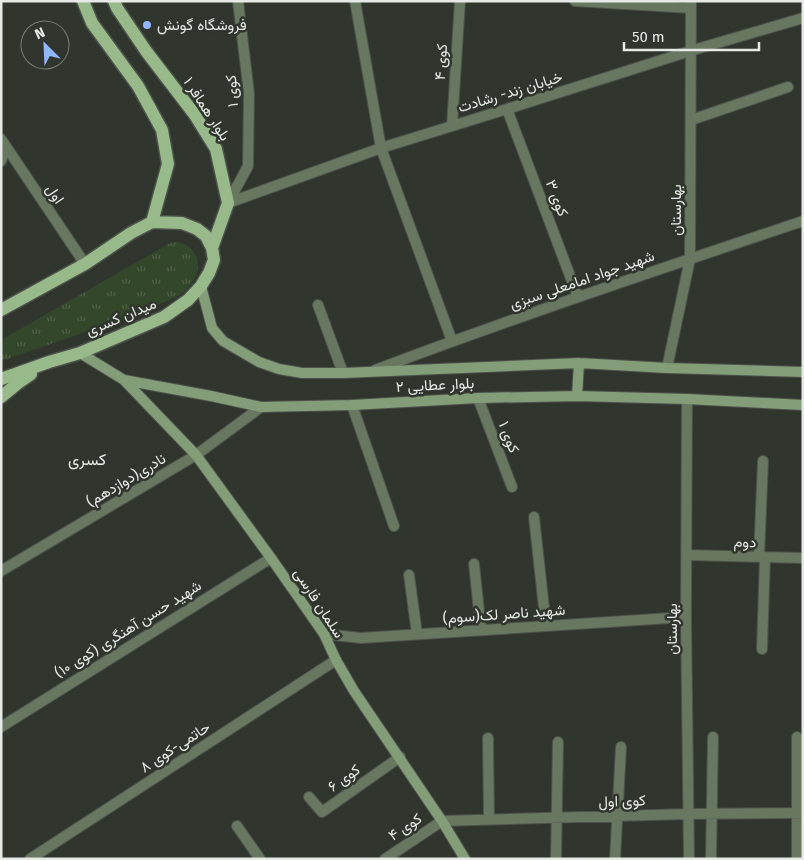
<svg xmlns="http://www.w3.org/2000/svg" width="804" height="860" viewBox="0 0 804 860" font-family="'Fira Sans',Vazirmatn,sans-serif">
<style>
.grass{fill:url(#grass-tufts)}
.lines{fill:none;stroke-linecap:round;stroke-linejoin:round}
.street-casing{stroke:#4d524b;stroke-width:12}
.secondary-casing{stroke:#4d524b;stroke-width:12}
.primary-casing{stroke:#4d524b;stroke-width:15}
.street{stroke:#677760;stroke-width:10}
.secondary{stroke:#839d78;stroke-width:10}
.primary{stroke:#98ba8a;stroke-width:12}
.poi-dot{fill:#92b7fd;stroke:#30352e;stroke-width:2}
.labels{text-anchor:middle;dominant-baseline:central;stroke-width:5;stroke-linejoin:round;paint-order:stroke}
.poi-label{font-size:15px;fill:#e6e9e5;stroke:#30352e;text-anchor:start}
.street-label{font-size:15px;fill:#e6e9e5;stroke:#30352e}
.neighbourhood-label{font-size:16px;fill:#e6e9e5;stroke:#30352e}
</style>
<defs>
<pattern id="grass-tufts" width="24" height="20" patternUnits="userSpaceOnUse" patternTransform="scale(1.25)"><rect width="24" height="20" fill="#33472a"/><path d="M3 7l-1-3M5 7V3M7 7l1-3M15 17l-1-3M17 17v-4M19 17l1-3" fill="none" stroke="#516249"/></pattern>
</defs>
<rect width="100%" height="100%" fill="#30352e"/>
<path class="grass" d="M177 242C187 244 193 248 197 258 201 272 192 286 181 294 171 301 153 306 142 310 96 329 48 345 1 361V340L170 243Z"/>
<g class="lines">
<defs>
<path id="street" d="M355 1 381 148 452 341
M575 1 690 8
M507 109 578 297
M691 120 788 87
M452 126 460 1
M1 139 85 264
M1 161 6 147
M228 203 381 148 507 109 690 51 803 18
M228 203 248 166 249 94 238 1
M318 305 343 373
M667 368 690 259 691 1
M375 370C516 317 660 269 803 221
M478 398 512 487
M687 399 686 617 689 859
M352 405 394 526
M534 517 546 626
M687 555 803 558
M759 557 763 461
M474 564 481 630
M1 571 196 455 261 407
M409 575 417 634
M324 634 361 638 686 617
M762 649 765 557
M1 727 271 558
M488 738 489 819
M309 797 322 812 400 757
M237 826 260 859
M30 859 336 660
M385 859 442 821 688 814 803 813
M556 859 558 742
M615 859 621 747
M711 859 713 737
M797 859V737"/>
<path id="secondary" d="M201 286 212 328 223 341 259 362 279 369 302 373H343L579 363 667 368 803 372
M80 353 124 380 211 396 261 407 352 405 478 398 577 396 687 399 803 405
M124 380 196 455 271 558 324 634 336 660 354 691 442 821 465 859
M577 396 579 363"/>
<path id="primary" d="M83 1 92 23 138 86 162 130 168 164 152 222
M114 1 117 8 146 51 195 115 216 149 228 203 212 248
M1 310 85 264 131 233 152 222 182 223 197 229 206 236 212 248 214 260 209 273 201 286 188 300 164 317 80 353 49 362 1 379
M1 397 18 383 31 374"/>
</defs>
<use href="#street" class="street-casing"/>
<use href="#secondary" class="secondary-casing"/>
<use href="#primary" class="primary-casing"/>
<use href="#street" class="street"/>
<use href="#secondary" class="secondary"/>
<use href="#primary" class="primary"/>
</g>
<circle class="poi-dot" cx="147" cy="25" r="5"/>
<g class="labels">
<g class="poi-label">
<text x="157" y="25">فروشگاه گونش</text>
</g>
<g class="street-label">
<text transform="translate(441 62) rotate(-86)">کوی ۴</text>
<text transform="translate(232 91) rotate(-94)">کوی ۱</text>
<text transform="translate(510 92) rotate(-17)">خیابان زند- رشادت</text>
<text transform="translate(207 109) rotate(57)">بلوار همافر ۱</text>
<text transform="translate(55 194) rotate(56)">اول</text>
<text transform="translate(557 198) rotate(69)">کوی ۳</text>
<text transform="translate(676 210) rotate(-90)">بهارستان</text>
<text transform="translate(582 280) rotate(-19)">شهید جواد امامعلی سبزی</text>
<text transform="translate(121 317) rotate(-23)">میدان کسری</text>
<text transform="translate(435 385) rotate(-3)">بلوار عطایی ۲</text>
<text transform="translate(509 437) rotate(69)">کوی ۱</text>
<text transform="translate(126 480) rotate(-31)">نادری(دوازدهم)</text>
<text transform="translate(745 542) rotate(2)">دوم</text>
<text transform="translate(319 603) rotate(57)">سلمان فارسی</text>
<text transform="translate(504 614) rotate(-4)">شهید ناصر لک(سوم)</text>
<text transform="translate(128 629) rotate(-32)">شهید حسن آهنگری (کوی ۱۰)</text>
<text transform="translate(672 629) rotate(-90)">بهارستان</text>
<text transform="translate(175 747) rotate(-33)">حاتمی-کوی ۸</text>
<text transform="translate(344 778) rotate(-35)">کوی ۶</text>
<text transform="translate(622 801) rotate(-2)">کوی اول</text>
<text transform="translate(405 827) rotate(-34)">کوی ۴</text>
</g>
<g class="neighbourhood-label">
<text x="87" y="459">کسری</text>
</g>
</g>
<rect width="804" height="860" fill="none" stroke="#e6e9e5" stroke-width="5"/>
<g transform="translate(45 45) rotate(336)"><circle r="24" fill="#30352e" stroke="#797d77"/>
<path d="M0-4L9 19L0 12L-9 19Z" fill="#92b7fd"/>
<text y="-8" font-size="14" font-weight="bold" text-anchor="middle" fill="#e6e9e5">N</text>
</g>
<path d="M624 42v8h135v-8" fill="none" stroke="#e6e9e5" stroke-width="2.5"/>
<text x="632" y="42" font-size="15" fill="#e6e9e5" stroke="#30352e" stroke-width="4" paint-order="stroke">50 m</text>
</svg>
